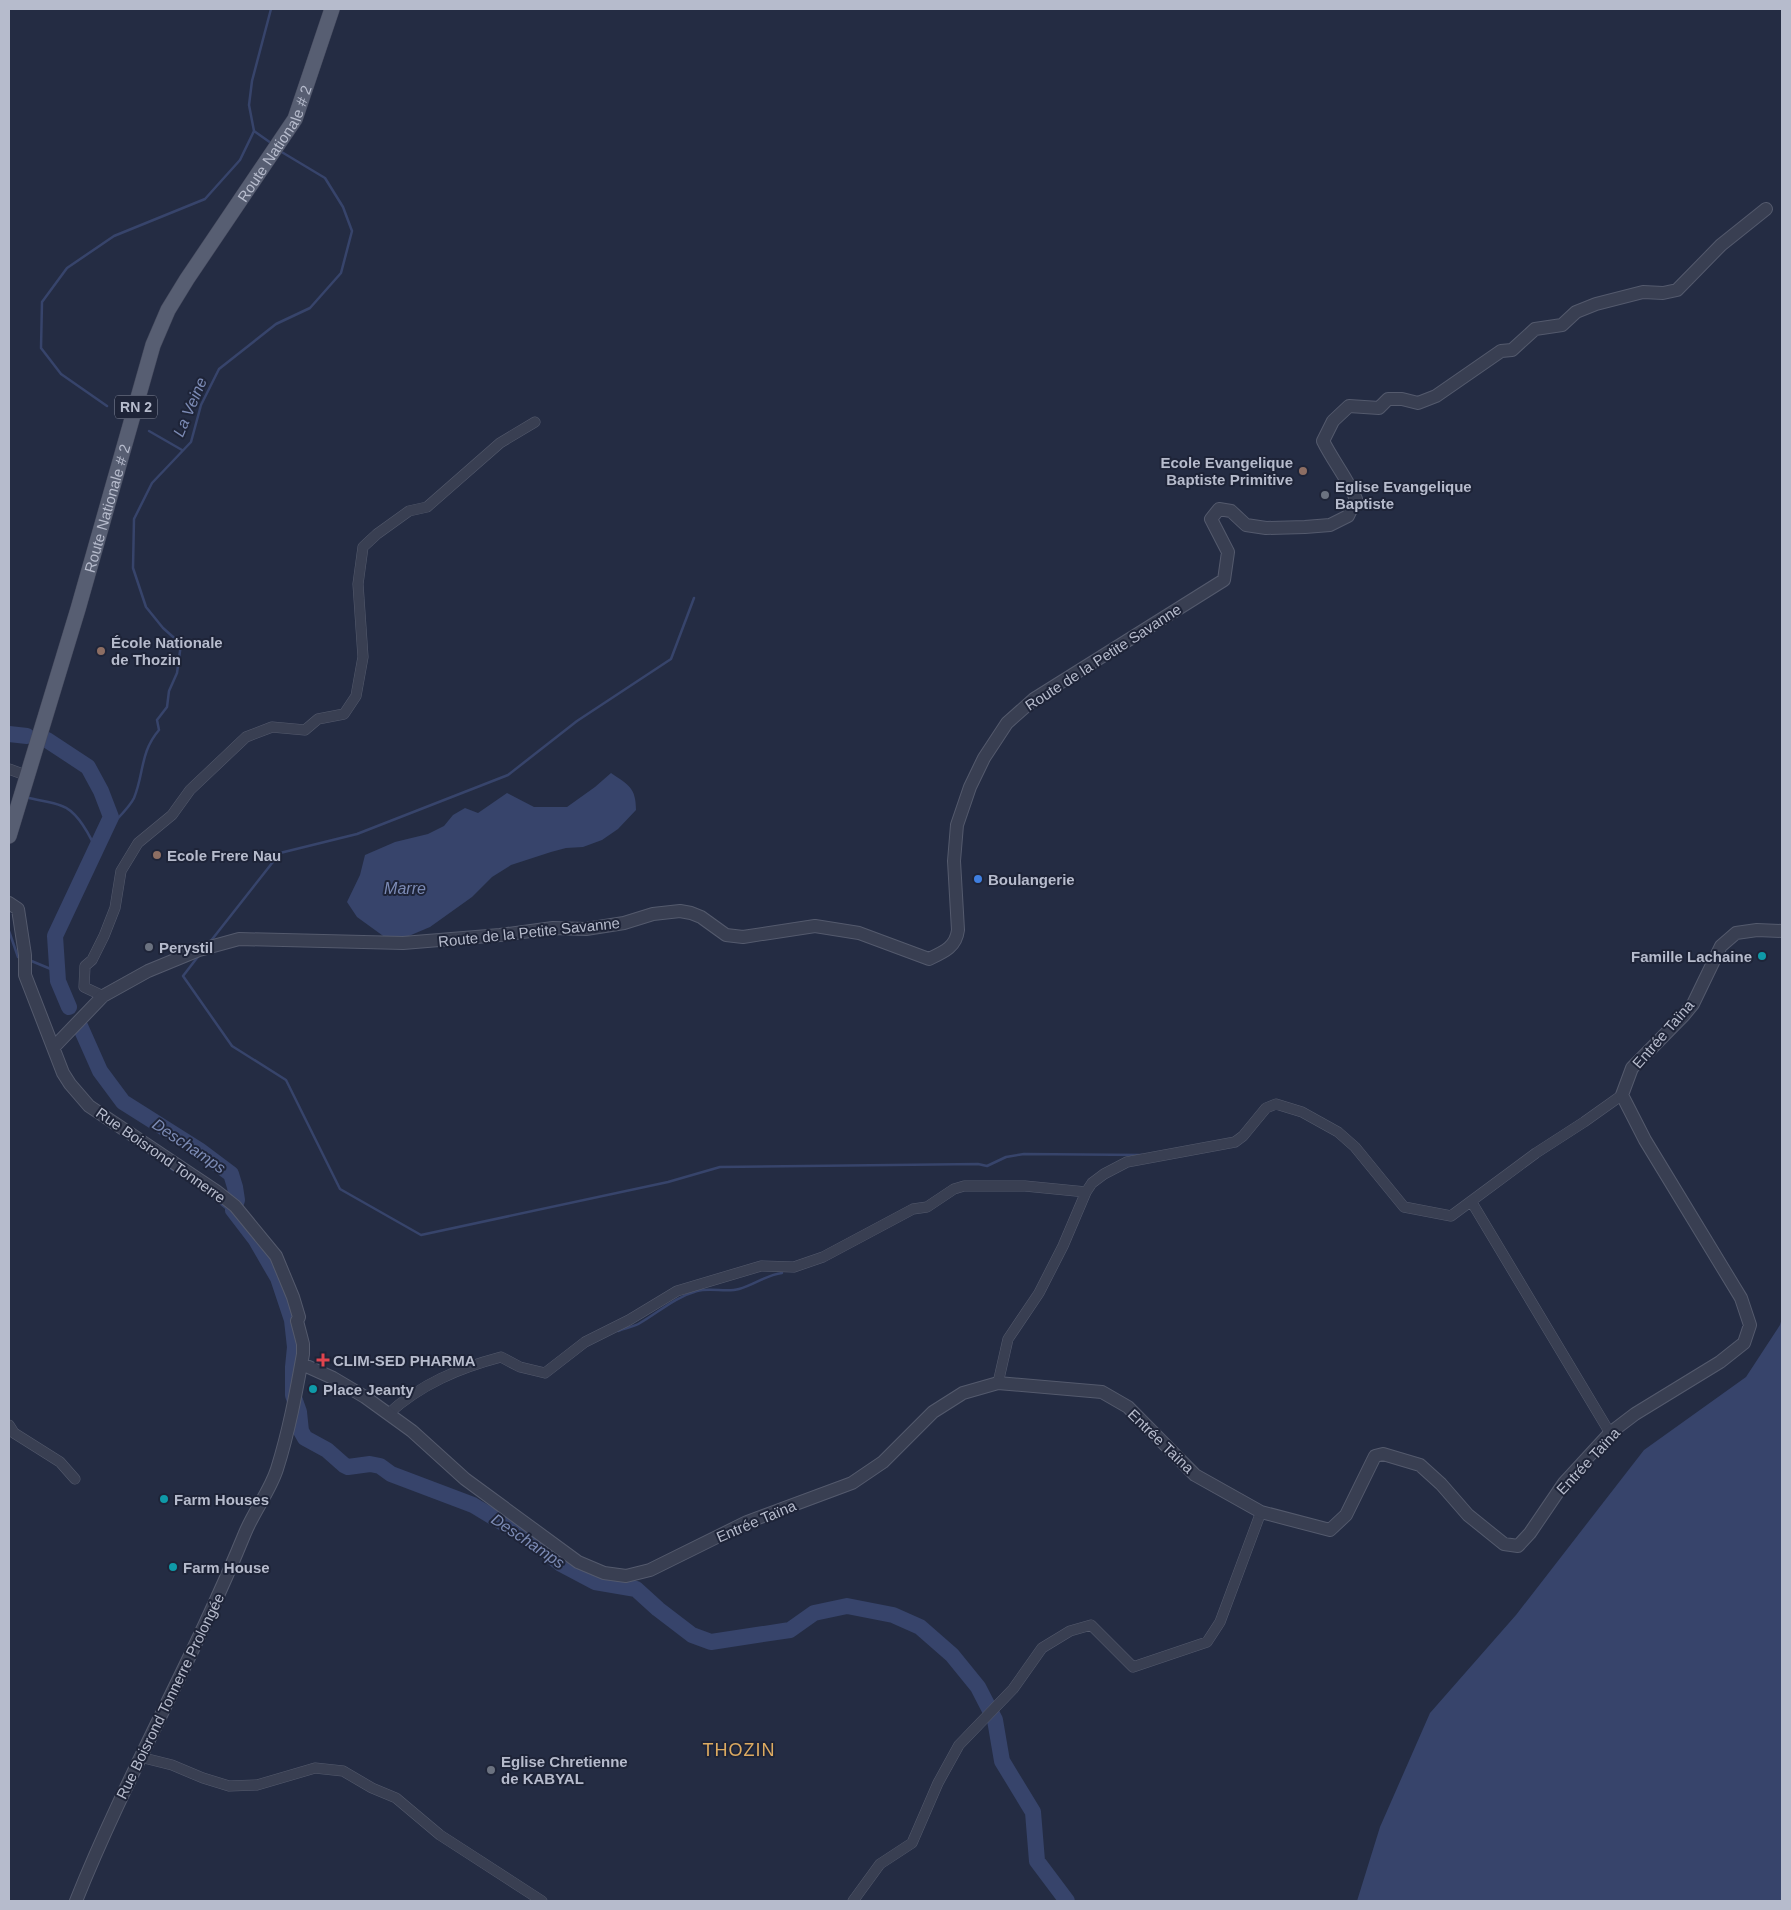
<svg xmlns="http://www.w3.org/2000/svg" width="1791" height="1910" viewBox="0 0 1791 1910" font-family="Arial,sans-serif">
<style>
.water{fill:#37446b}
.lines{fill:none;stroke-linecap:round;stroke-linejoin:round}
.stream{stroke:#37446b;stroke-width:2.5}
.river{stroke:#37446b;stroke-width:16}
.minor-casing{stroke:#545a6d;stroke-width:11}
.tertiary-casing{stroke:#545a6d;stroke-width:14}
.primary-casing{stroke:#43485c;stroke-width:16}
.minor{stroke:#393f52;stroke-width:10}
.tertiary{stroke:#393f52;stroke-width:12}
.primary{stroke:#575e72;stroke-width:15}
.education-dot{fill:#8d6e63;stroke:#1e2438;stroke-width:2}
.worship-dot{fill:#6b7280;stroke:#1e2438;stroke-width:2}
.shop-dot{fill:#3f7fe0;stroke:#1e2438;stroke-width:2}
.culture-dot{fill:#0f9aa8;stroke:#1e2438;stroke-width:2}
.health-dot{fill:#e0444e;stroke:#1e2438;stroke-width:2}
.labels{text-anchor:middle;dominant-baseline:central;stroke-width:4;stroke-linejoin:round;paint-order:stroke}
.shield{fill:#1e2438;stroke:#888ea0;stroke-width:1}
.shield-label{font-size:14px;font-weight:bold;fill:#b6bbcc}
.street-label{font-size:15px;fill:#b6bbcc;stroke:#1e2438}
.poi-label{font-size:15px;font-weight:bold;fill:#b6bbcc;stroke:#1e2438;text-anchor:start}
.water-label{font-size:16px;font-style:italic;fill:#7c8bb5;stroke:#1e2438}
.quarter-label{font-size:18px;letter-spacing:1px;fill:#ddab61;stroke:#1e2438}
</style>
<rect width="100%" height="100%" fill="#242c43"/>
<path class="water" d="M611 773C629 785 636 788 636 810L618 829 602 840 583 847 566 848 551 852 511 865 492 877 472 897 430 927 404 938H386L357 917 347 902 360 875 365 855 395 842 428 834 444 826 453 815 465 808 478 813 507 793 534 807H567L595 787Z
M1782 1318V1901H1357L1380 1827 1430 1713 1516 1615 1644 1450 1746 1377 1780 1325Z"/>
<g class="lines">
<path class="stream" d="M254 131 271 143
M107 406 61 374 41 348 42 302 67 268 114 236 205 199 240 160 254 131 249 105 252 81 271 9
M149 431 182 450
M26 797C38 801 50 801 62 806 77 811 90 836 96 849
M104 834C112 823 129 809 134 798 144 774 140 752 159 730L157 720 167 707 169 691 177 673 181 644 163 628 146 607 133 568 134 519 152 483 191 442 201 405 219 369 276 324 310 308 341 273 352 231 343 207 325 178 280 151
M9 931 18 957 21 958
M210 942 280 853 357 834 508 775 577 721 671 659 694 598
M200 954 183 976 232 1046 286 1080 340 1189 421 1235 668 1182 720 1167 978 1164 987 1166 1006 1157 1024 1154 1142 1155
M29 960 58 972
M169 1167 210 1195 237 1217
M618 1331C625 1328 634 1327 640 1323 659 1312 675 1297 697 1291 711 1287 726 1293 739 1289 754 1285 766 1275 782 1273"/>
<path class="river" d="M9 734 27 736
M47 740 88 767 101 791 111 817 55 936 58 981 69 1007
M80 1026 100 1071 123 1102 199 1150 231 1174 235 1187 237 1200 233 1210 256 1240 271 1266 278 1278 292 1320 295 1347 293 1367V1395L299 1412 301 1431 305 1438 327 1450 344 1465 348 1467 370 1464 380 1466 391 1474 473 1505 528 1538 561 1564 595 1582 636 1589 658 1609 692 1635 711 1642 790 1630 814 1613 847 1606 893 1615 920 1627 952 1655 978 1687 995 1720 1002 1761 1033 1812 1037 1861 1067 1901"/>
<defs>
<path id="minor" d="M9 769 28 776
M103 996 84 987 85 966 92 960 104 936 115 908 121 871 138 843 172 815 190 790 246 737 272 727 305 730 318 719 344 714 356 696 363 657 358 584 363 547 377 534 409 511 427 507 500 443 535 422
M1471 1201 1610 1433
M998 1383 1008 1339 1039 1293 1063 1246 1086 1192 1092 1183 1104 1174 1127 1162 1235 1142 1243 1136 1266 1108 1276 1104 1302 1112 1338 1132 1355 1147 1404 1207 1451 1216 1536 1153 1584 1122 1622 1095
M388 1414C421 1384 459 1368 501 1357L520 1367 545 1373 585 1342 629 1320 677 1291 761 1266 794 1267 823 1257 913 1209 927 1207 954 1189 964 1186H1025L1086 1192
M9 1425 14 1433 60 1462 75 1479
M140 1757 172 1765 203 1778 229 1786 257 1785 315 1768 343 1771 372 1788 396 1798 440 1835 542 1901
M853 1901 880 1864 912 1843 938 1783 959 1745 1013 1689 1042 1648 1070 1631 1091 1625 1133 1667 1207 1642 1220 1622 1261 1512"/>
<path id="tertiary" d="M9 903 18 909 25 955V975L63 1073 70 1084 89 1106 216 1191 235 1206 276 1256 293 1297 299 1317 297 1321 303 1344V1354C296 1393 289 1431 277 1469 270 1491 254 1511 245 1533 194 1658 126 1776 76 1901
M54 1047 103 996 148 971 199 950 239 939 403 943 500 935 553 928 586 929 624 923 653 914 680 911 691 913 701 917 726 935 743 937 815 926 859 933 929 959C944 952 956 947 958 930L954 861 957 825 970 787 984 758 1007 723 1034 699 1224 580 1228 552 1211 519 1219 509 1231 511 1246 525 1266 528 1305 527 1330 525 1348 516 1356 499C1347 478 1333 461 1323 441L1333 421 1349 406 1379 408 1388 399H1402L1418 403 1436 396 1501 351 1512 350 1535 329 1562 325 1576 312 1596 304 1643 292 1663 293 1677 290 1721 245 1766 209
M302 1364 333 1378 365 1397 412 1431 465 1479 578 1562 604 1573 626 1576 650 1570 747 1522 852 1483 883 1462 933 1412 963 1393 998 1383 1102 1392 1128 1407 1195 1475 1261 1512 1330 1530 1346 1515 1375 1456 1383 1454 1420 1465 1441 1484 1468 1515 1504 1544 1518 1546 1530 1533 1564 1483 1610 1433 1635 1414 1720 1362 1744 1343 1750 1325 1741 1298 1645 1140 1622 1095 1632 1068 1684 1015 1693 1004 1721 946 1736 933 1757 930 1782 931"/>
<g id="primary">
<path id="s1" d="M9 836 78 609 153 345 168 310 187 279 295 119 332 9"/>
</g>
</defs>
<use href="#minor" class="minor-casing"/>
<use href="#tertiary" class="tertiary-casing"/>
<use href="#primary" class="primary-casing"/>
<use href="#minor" class="minor"/>
<use href="#tertiary" class="tertiary"/>
<use href="#primary" class="primary"/>
</g>
<g class="education-dot">
<circle cx="1303" cy="471" r="5"/>
<circle cx="101" cy="651" r="5"/>
<circle cx="157" cy="855" r="5"/>
</g>
<g class="worship-dot">
<circle cx="1325" cy="495" r="5"/>
<circle cx="149" cy="947" r="5"/>
<circle cx="491" cy="1770" r="5"/>
</g>
<circle class="shop-dot" cx="978" cy="879" r="5"/>
<g class="culture-dot">
<circle cx="1762" cy="956" r="5"/>
<circle cx="313" cy="1389" r="5"/>
<circle cx="164" cy="1499" r="5"/>
<circle cx="173" cy="1567" r="5"/>
</g>
<path class="health-dot" d="M320.5 1352.5h5v5h5v5h-5v5h-5v-5h-5v-5h5z"/>
<g class="labels">
<rect class="shield" x="115" y="395.5" width="42" height="23" rx="4"/>
<g class="shield-label">
<text x="136" y="407">RN 2</text>
</g>
<g class="street-label">
<text stroke="none"><textPath href="#s1" startOffset="748">Route Nationale # 2</textPath></text>
<text stroke="none"><textPath href="#s1" startOffset="342">Route Nationale # 2</textPath></text>
<text transform="translate(1103 657) rotate(-33)">Route de la Petite Savanne</text>
<text transform="translate(529 932) rotate(-6)">Route de la Petite Savanne</text>
<text transform="translate(1663 1034) rotate(-49)">Entrée Taïna</text>
<text transform="translate(161 1155) rotate(35)">Rue Boisrond Tonnerre</text>
<text transform="translate(1161 1441) rotate(44)">Entrée Taïna</text>
<text transform="translate(1588 1461) rotate(-47)">Entrée Taïna</text>
<text transform="translate(756 1521) rotate(-23)">Entrée Taïna</text>
<text transform="translate(170 1696) rotate(-64)">Rue Boisrond Tonnerre Prolongée</text>
</g>
<g class="poi-label">
<text x="1293" y="462" text-anchor="end">Ecole Evangelique<tspan x="1293" dy="17">Baptiste Primitive</tspan></text>
<text x="1335" y="486">Eglise Evangelique<tspan x="1335" dy="17">Baptiste</tspan></text>
<text x="111" y="642">École Nationale<tspan x="111" dy="17">de Thozin</tspan></text>
<text x="167" y="855">Ecole Frere Nau</text>
<text x="988" y="879">Boulangerie</text>
<text x="159" y="947">Perystil</text>
<text x="1752" y="956" text-anchor="end">Famille Lachaine</text>
<text x="333" y="1360">CLIM-SED PHARMA</text>
<text x="323" y="1389">Place Jeanty</text>
<text x="174" y="1499">Farm Houses</text>
<text x="183" y="1567">Farm House</text>
<text x="501" y="1761">Eglise Chretienne<tspan x="501" dy="17">de KABYAL</tspan></text>
</g>
<g class="water-label">
<text transform="translate(190 407) rotate(-67)">La Veine</text>
<text x="405" y="888">Marre</text>
<text transform="translate(189 1146) rotate(34)">Deschamps</text>
<text transform="translate(528 1541) rotate(34)">Deschamps</text>
</g>
<g class="quarter-label">
<text x="739" y="1750">THOZIN</text>
</g>
</g>
<rect width="1791" height="1910" fill="none" stroke="#b6bbcc" stroke-width="20"/>
</svg>
